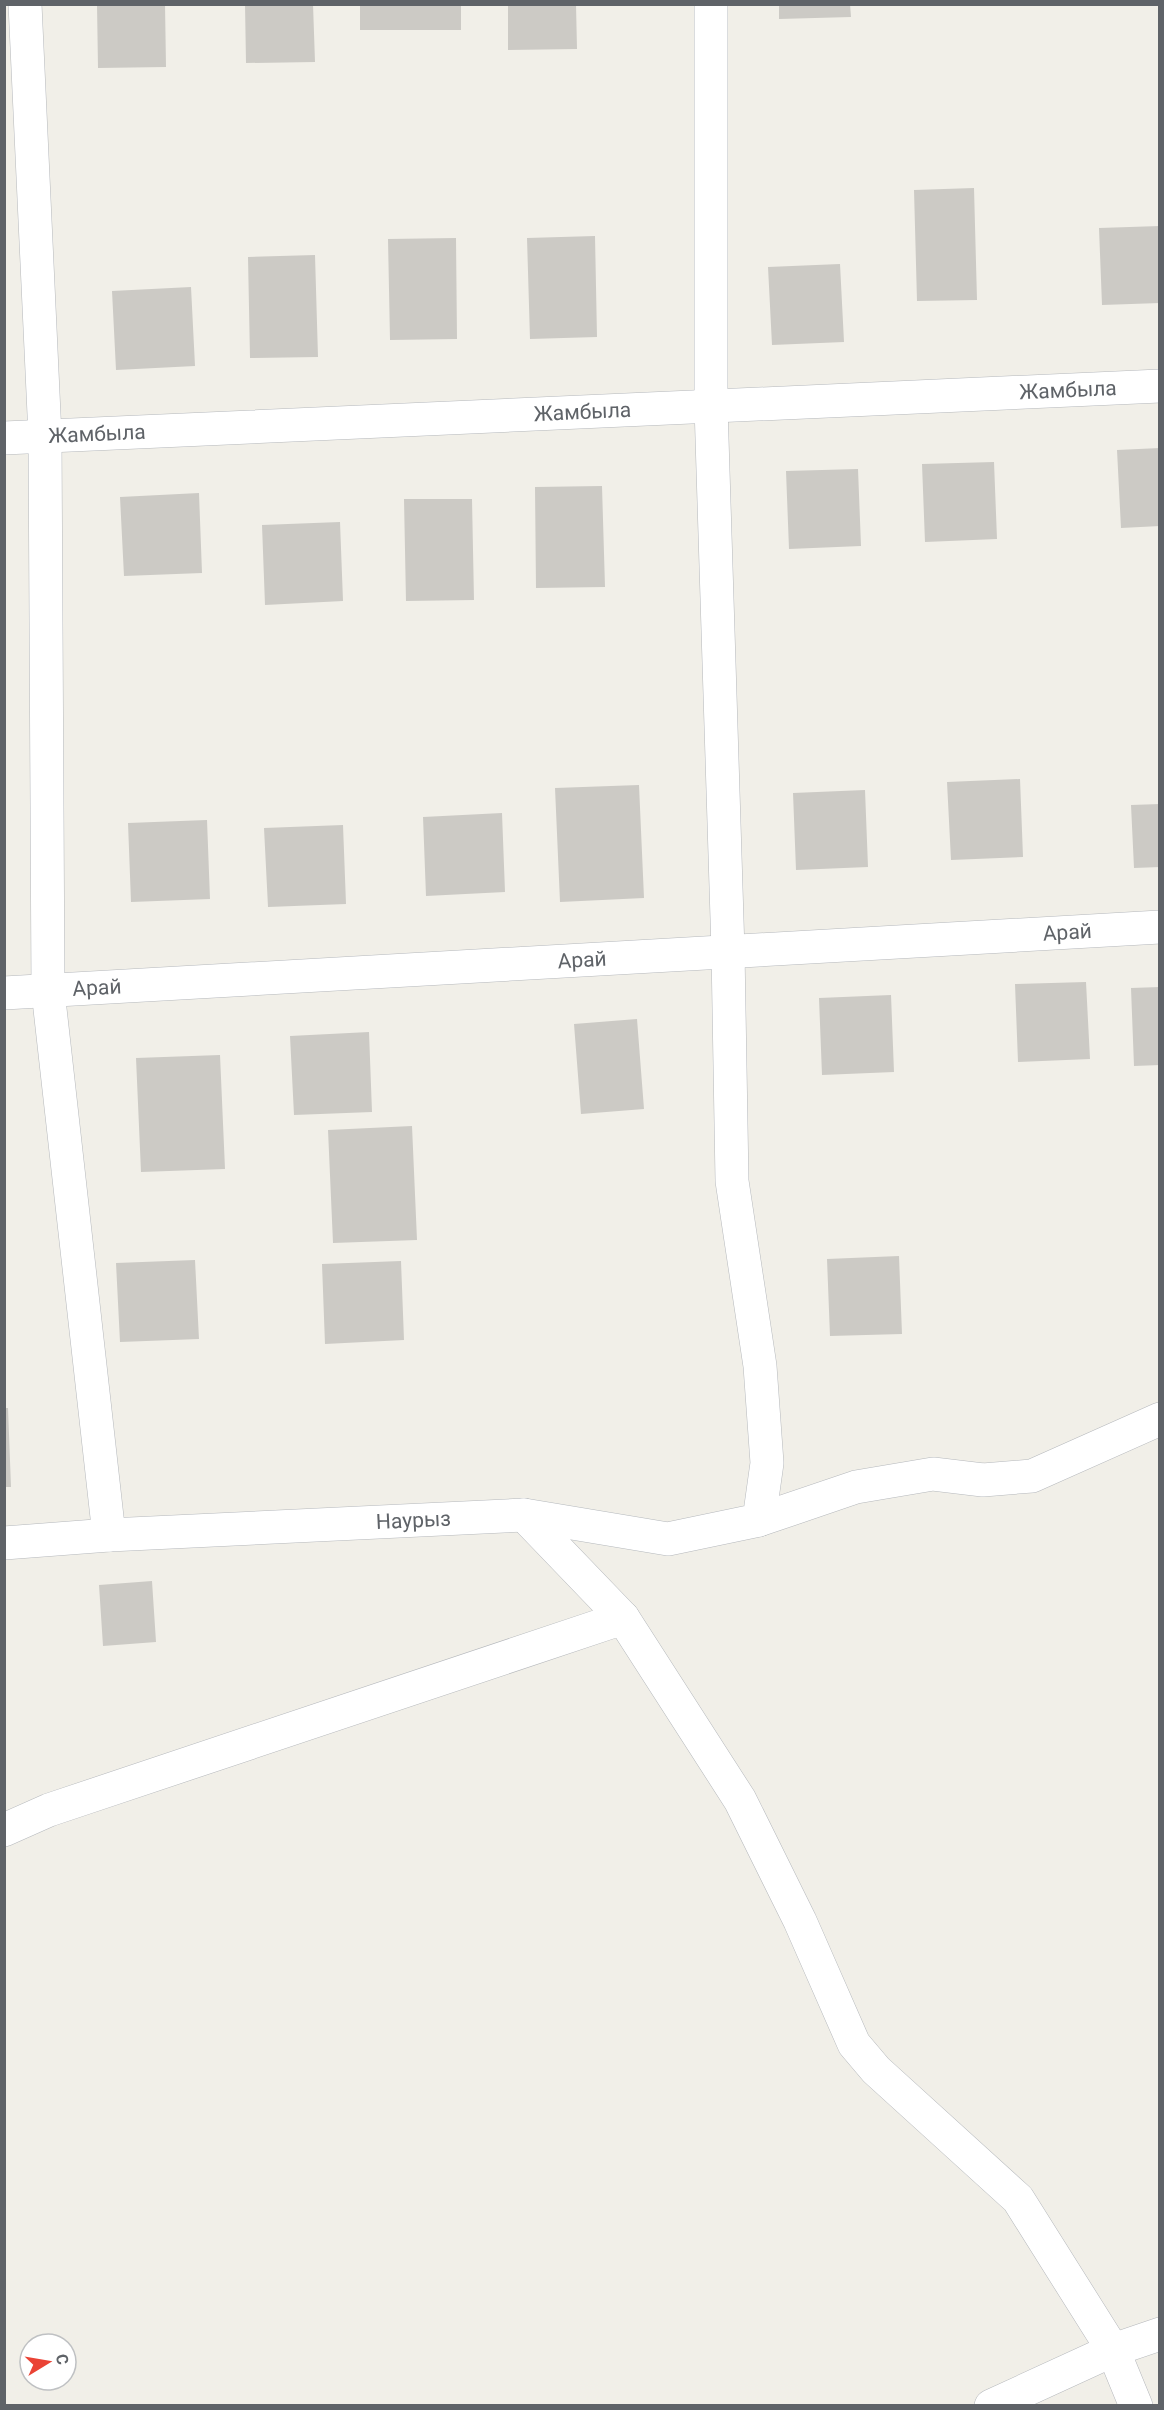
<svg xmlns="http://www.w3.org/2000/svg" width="1164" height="2410" viewBox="0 0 1164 2410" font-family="Roboto,sans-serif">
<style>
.building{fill:#cccac5}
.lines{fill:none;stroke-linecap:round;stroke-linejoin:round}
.street-casing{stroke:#b5b8bc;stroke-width:34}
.street{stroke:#fff;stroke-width:33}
.labels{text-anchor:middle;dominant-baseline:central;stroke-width:5;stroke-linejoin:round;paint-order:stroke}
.street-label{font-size:21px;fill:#5f6368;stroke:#fff}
</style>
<rect width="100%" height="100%" fill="#f1efe8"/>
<path class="building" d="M97 4H165L166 67 98 68Z
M245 4H313L315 62 246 63Z
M360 4H461V30H360Z
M508 4H576L577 49 508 50Z
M779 4H850L851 17 779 19Z
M974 188 977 300 917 301 914 190Z
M1160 226V303L1102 305 1099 228Z
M595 236 597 337 530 339 527 238Z
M456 238 457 339 390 340 388 239Z
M315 255 318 357 250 358 248 257Z
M840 264 844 342 772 345 768 267Z
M191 287 195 366 116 370 112 291Z
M1160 448V526L1121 528 1117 450Z
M994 462 997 539 925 542 922 464Z
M858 469 861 546 789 549 786 471Z
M602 486 605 587 536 588 535 487Z
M199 493 202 573 124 576 120 497Z
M404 499H472L474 600 406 601Z
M340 522 343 601 265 605 262 525Z
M1020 779 1023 857 951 860 947 782Z
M639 785 644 898 560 902 555 788Z
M865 790 868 867 796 870 793 793Z
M1160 804V867L1134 868 1131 805Z
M502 813 505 892 426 896 423 817Z
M207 820 210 899 131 902 128 823Z
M343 825 346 904 268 907 264 828Z
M1086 982 1090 1059 1018 1062 1015 984Z
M1160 987V1065L1134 1066 1131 988Z
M891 995 894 1072 822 1075 819 998Z
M637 1019 644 1109 581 1114 574 1024Z
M369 1032 372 1112 294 1115 290 1036Z
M220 1055 225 1169 141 1172 136 1058Z
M412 1126 417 1240 333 1243 328 1130Z
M899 1256 902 1334 830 1336 827 1259Z
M195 1260 199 1339 120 1342 116 1263Z
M401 1261 404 1340 325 1344 322 1264Z
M4 1408H8L11 1487H4Z
M152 1581 156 1642 103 1646 99 1585Z"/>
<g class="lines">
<defs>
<g id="street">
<path d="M25 4 45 436 48 991 109 1535"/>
<path id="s1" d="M4 438 1160 386"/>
<path id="s2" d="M4 993 1160 927"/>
<path d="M524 1515 623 1618"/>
<path d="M759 1520 856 1487 933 1474 983 1480 1032 1476 1160 1419"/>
<path id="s3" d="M4 1543 109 1535 524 1515 668 1539 759 1520 767 1463 760 1366 732 1181 728 951 711 406V4"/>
<path d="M4 1830 49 1810 623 1618 740 1800 800 1921 854 2044 876 2070 1018 2199 1113 2350 991 2406"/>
<path d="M1136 2406 1113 2350 1160 2334"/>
</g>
</defs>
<use href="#street" class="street-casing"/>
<use href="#street" class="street"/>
</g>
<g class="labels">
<g class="street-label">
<text stroke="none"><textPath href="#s1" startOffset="1065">Жамбыла</textPath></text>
<text stroke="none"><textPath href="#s1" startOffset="579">Жамбыла</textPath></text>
<text stroke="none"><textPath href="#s1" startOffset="93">Жамбыла</textPath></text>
<text stroke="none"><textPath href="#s2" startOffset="1065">Арай</textPath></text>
<text stroke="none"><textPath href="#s2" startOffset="579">Арай</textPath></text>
<text stroke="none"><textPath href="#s2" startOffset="93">Арай</textPath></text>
<text stroke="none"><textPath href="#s3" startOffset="410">Наурыз</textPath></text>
</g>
</g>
<rect width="1164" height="2410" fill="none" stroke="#5f6368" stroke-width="12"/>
<g transform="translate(48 2362) rotate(79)"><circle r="28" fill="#ffffff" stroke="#bfc1c3" stroke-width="1.5"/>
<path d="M0-4.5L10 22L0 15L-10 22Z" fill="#ea4335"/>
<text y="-9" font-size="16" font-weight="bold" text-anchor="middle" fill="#5f6368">С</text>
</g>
</svg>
